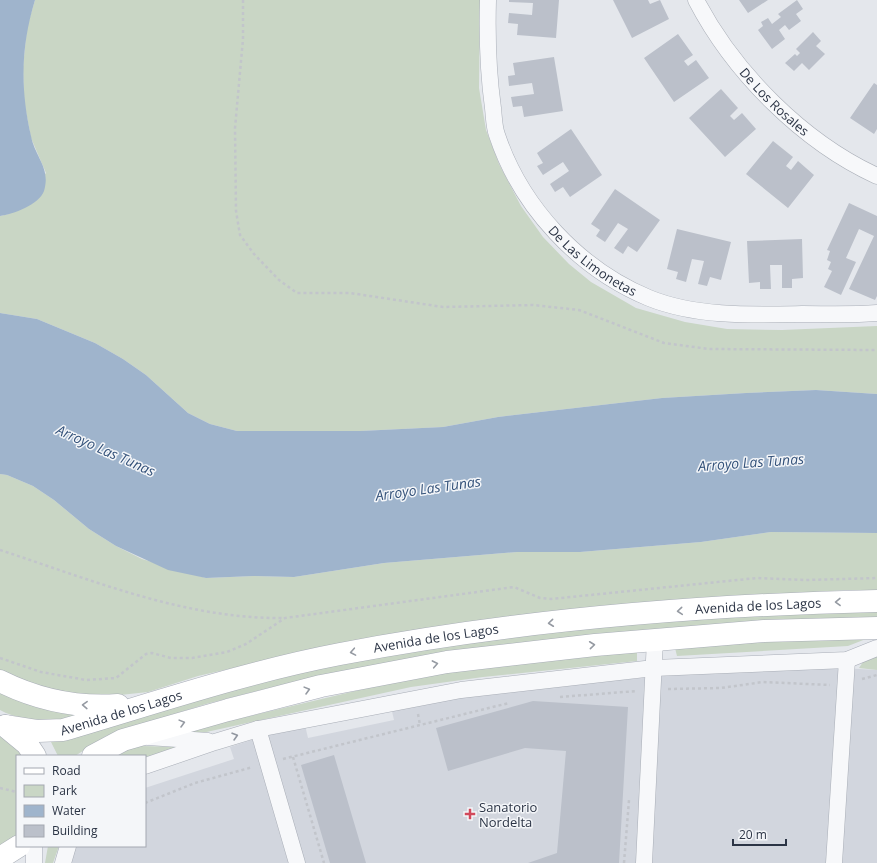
<svg xmlns="http://www.w3.org/2000/svg" width="877" height="863" viewBox="0 0 877 863" font-family="'Open Sans',sans-serif">
<style>
.built{fill:#d2d6de}
.green{fill:#c9d6c5}
.water{fill:#9fb4cc}
.building{fill:#bbc0ca}
.lines{fill:none;stroke-linecap:round;stroke-linejoin:round}
.street-casing{stroke:#a9aeb7;stroke-width:17}
.secondary-casing{stroke:#a9aeb7;stroke-width:23}
.path{stroke:#c2c5cb;stroke-width:2.5;stroke-dasharray:3 3;stroke-linecap:butt}
.street{stroke:#f7f8fa;stroke-width:16}
.secondary{stroke:#fff;stroke-width:22}
.oneway{stroke:#959aa2}
.oneway2{stroke:#9196a0}
.poi-dot{fill:#d1495b;stroke:#f4f6f9;stroke-width:1.5}
.labels{text-anchor:middle;dominant-baseline:central;stroke-width:3;stroke-linejoin:round;paint-order:stroke}
.street-label{font-size:13px;fill:#2b3445;stroke:#f4f6f9}
.poi-label{font-size:13px;fill:#2b3445;stroke:#f4f6f9;text-anchor:start}
.water-label{font-size:14px;font-style:italic;fill:#34527a;stroke:#f4f6f9}
</style>
<rect width="100%" height="100%" fill="#e4e7ec"/>
<path class="built" d="M825 667 877 670V863H67L73 846H145V788L234 759 230 747 285 729 305 725 308 738 394 720 391 707 507 690 687 674Z"/>
<path class="green" d="M35 0H480L479 88 486 130 499 164 521 206 543 237 569 264 591 282 636 308 685 322 727 329 782 330 877 326V394L816 390 746 393 662 398 498 417 443 427 360 431H237L210 424 188 413 146 375 123 359 95 343 37 319 0 313V216L9 214 46 173 31 138 24 101 23 67 27 27Z
M0 474 7 475 33 486 54 500 89 529 116 546 142 559 206 578 254 576 294 577 384 563 517 552H580L701 542 771 532 877 533V590H846L665 602 321 648 198 676 148 692 83 699 48 691 0 670Z
M877 609V619L293 682 206 704 117 732 106 736 75 756H58L51 742 52 740 289 673 423 647 677 619Z
M871 637 848 646 677 656 675 648 706 645Z
M637 651V661L483 677 411 687 202 733H178L406 679 482 667Z
M877 654V670L859 668 865 659Z
M0 689 84 710 77 718C51 720 24 723 0 710Z
M0 733 26 756H17V840L0 851Z
M141 746 184 747 145 759V756H105L126 747Z
M48 846H59L53 863H45Z"/>
<path class="water" d="M0 0H35C21 46 20 88 31 136 35 157 51 168 44 191 39 205 13 214 0 216Z
M0 313 37 319 95 343 123 359 146 375 188 413 210 424 237 431H360L443 427 498 417 662 398 746 393 816 390 877 394V533L771 532 701 542 580 552H517L384 563 294 577 254 576 206 578 168 570 116 546 89 529 54 500 33 486 7 475 0 474Z"/>
<path class="building" d="M509 0H559L556 38 517 35 518 24 508 23 509 13 532 15 533 3 509 2Z
M613 0H648L650 4 660 0 669 19 632 38Z
M739 0H768L748 13Z
M797 0 803 9 796 14 801 21 789 30 785 25 779 30 785 39 772 49 758 30 763 26 761 22 768 18 772 24 781 17 778 14Z
M813 32 821 41 816 46 825 54 809 70 802 63 794 71 785 63 795 54 797 56 800 53 796 49Z
M678 34 693 55 684 61 688 66 696 60 709 78 674 102 644 58Z
M554 57 563 111 524 117 522 106 513 107 511 97 534 94 532 83 509 86 508 76 515 75 513 63Z
M874 83 877 85V129L874 134 850 118Z
M721 89 738 108 730 116 734 120 742 113 756 129 725 157 689 118Z
M571 129 602 175 570 197 563 187 555 192 550 184 569 171 563 162 543 175 537 166 543 163 537 153Z
M773 141 793 157 786 166 791 170 798 161 814 175 788 208 746 174Z
M615 189 660 220 637 252 628 246 623 254 614 248 628 229 618 223 605 242 596 236 600 230 591 224Z
M849 203 877 216V296L875 300 849 289 874 236 859 229 846 258 856 262 841 295 824 287 832 271 828 269 831 262 827 260 830 251 827 250Z
M677 229 731 242 721 280 710 277 707 286 698 284 704 261 692 259 686 282 676 279 678 272 667 269Z
M802 239 803 278 792 279V288H782V265H770L771 289H760V282L749 283 747 241Z
M533 701 628 707 619 863H528L557 853 566 751 525 748 448 771 436 728Z
M334 755 366 863H330L301 765Z"/>
<g class="lines">
<defs>
<g id="street">
<path id="s1" d="M488 0C487 36 488 72 493 108 494 117 494 127 497 135 521 207 579 269 649 298 696 317 752 315 802 314 827 314 852 315 877 313"/>
<path id="s2" d="M696 0C734 73 803 142 877 176"/>
<path d="M258 729 297 863"/>
<path d="M148 737 208 741"/>
<path d="M145 766 215 742 258 729 461 690 654 668 847 660 877 648"/>
<path d="M34 846V863"/>
<path d="M63 863 68 846"/>
<path d="M644 863 655 640"/>
<path d="M834 863 847 660"/>
</g>
<g id="secondary">
<path d="M0 681C38 700 76 708 118 705"/>
<path d="M5 726 27 744 35 756"/>
<path id="s3" d="M6 726 38 731 63 730C155 703 246 672 340 654 517 620 697 605 877 601"/>
<path d="M93 756 123 740 228 710 321 686 447 662 595 645 764 631 877 628"/>
<path d="M0 858 19 846"/>
</g>
</defs>
<use href="#street" class="street-casing"/>
<use href="#secondary" class="secondary-casing"/>
<path class="path" d="M243 0V39L235 128 236 211 240 235 254 254 279 280 297 293H350L443 307 533 305 579 310 664 343 709 349 877 350
M0 550C92 580 185 619 283 618
M0 658 41 672 86 680 116 678 146 654 152 653 171 658H192L227 652 246 644 285 618 514 587 540 598 551 599 757 578 806 580 877 578
M862 679 877 675
M668 689 721 688 763 682 830 685
M560 697 637 691
M418 714 420 725
M293 757 324 863
M283 759 509 703
M0 788 17 792
M145 803 195 783 253 767
M624 863 629 800"/>
<use href="#street" class="street"/>
<use href="#secondary" class="secondary"/>
</g>
<defs><path id="oneway-chevron" d="M-2-3.5L2.5 0L-2 3.5" fill="none" stroke-width="1.6" stroke-linecap="round" stroke-linejoin="round"/></defs>
<g class="oneway">
<use href="#oneway-chevron" transform="translate(838 602) rotate(179)"/>
<use href="#oneway-chevron" transform="translate(680 611) rotate(175)"/>
<use href="#oneway-chevron" transform="translate(551 623) rotate(174)"/>
<use href="#oneway-chevron" transform="translate(592 645) rotate(-6)"/>
<use href="#oneway-chevron" transform="translate(353 652) rotate(170)"/>
<use href="#oneway-chevron" transform="translate(435 664) rotate(-11)"/>
<use href="#oneway-chevron" transform="translate(307 690) rotate(-15)"/>
<use href="#oneway-chevron" transform="translate(85 705) rotate(-178)"/>
<use href="#oneway-chevron" transform="translate(182 723) rotate(-15)"/>
</g>
<use class="oneway2" href="#oneway-chevron" transform="translate(235 736) rotate(-16)"/>
<path class="poi-dot" d="M468 808h4v4h4v4h-4v4h-4v-4h-4v-4h4z"/>
<g class="labels">
<g class="street-label">
<text stroke="none"><textPath href="#s2" startOffset="129">De Los Rosales</textPath></text>
<text stroke="none"><textPath href="#s1" startOffset="297">De Las Limonetas</textPath></text>
<text stroke="none"><textPath href="#s3" startOffset="766">Avenida de los Lagos</textPath></text>
<text stroke="none"><textPath href="#s3" startOffset="442">Avenida de los Lagos</textPath></text>
<text stroke="none"><textPath href="#s3" startOffset="118">Avenida de los Lagos</textPath></text>
</g>
<g class="poi-label">
<text x="479" y="807">Sanatorio<tspan x="479" dy="15">Nordelta</tspan></text>
</g>
<g class="water-label">
<text transform="translate(106 450) rotate(24)">Arroyo Las Tunas</text>
<text transform="translate(751 462) rotate(-4)">Arroyo Las Tunas</text>
<text transform="translate(428 488) rotate(-8)">Arroyo Las Tunas</text>
</g>
</g>
<rect x="16" y="755" width="130" height="92" fill="#f4f6f9" stroke="#a4a8b1"/>
<rect x="24" y="768" width="20" height="6" fill="#ffffff" stroke="#a4a8b1"/>
<text x="52" y="775" font-size="12" fill="#2b3445">Road</text>
<rect x="24" y="785" width="20" height="12" fill="#c9d6c5" stroke="#a4a8b1"/>
<text x="52" y="795" font-size="12" fill="#2b3445">Park</text>
<rect x="24" y="805" width="20" height="12" fill="#9fb4cc" stroke="#a4a8b1"/>
<text x="52" y="815" font-size="12" fill="#2b3445">Water</text>
<rect x="24" y="825" width="20" height="12" fill="#bbc0ca" stroke="#a4a8b1"/>
<text x="52" y="835" font-size="12" fill="#2b3445">Building</text>
<path d="M733 839v6h53v-6" fill="none" stroke="#2b3445" stroke-width="2"/>
<text x="739" y="839" font-size="12" fill="#2b3445" stroke="#f4f6f9" stroke-width="3" paint-order="stroke">20 m</text>
</svg>
